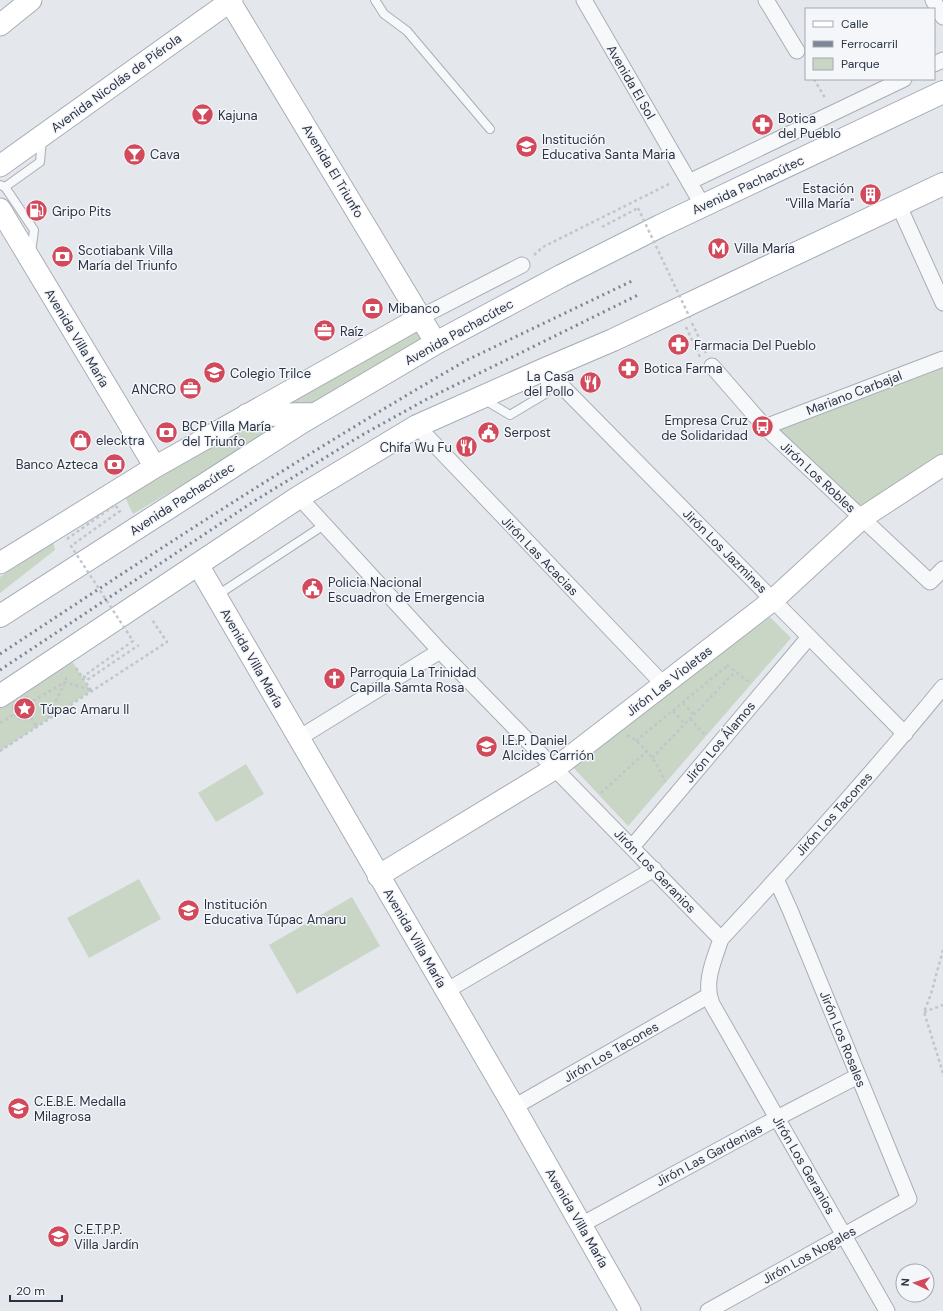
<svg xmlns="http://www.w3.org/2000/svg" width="943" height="1311" viewBox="0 0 943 1311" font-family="'DM Sans',sans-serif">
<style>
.green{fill:#c9d6c5}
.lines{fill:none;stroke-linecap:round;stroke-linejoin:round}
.lane-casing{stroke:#a9aeb7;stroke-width:10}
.street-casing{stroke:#a9aeb7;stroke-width:17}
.secondary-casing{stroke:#a9aeb7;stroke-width:23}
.primary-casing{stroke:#a3abb8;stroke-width:24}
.path{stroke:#c2c5cb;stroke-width:2.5;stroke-dasharray:3 3;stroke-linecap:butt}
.lane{stroke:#f7f8fa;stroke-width:8}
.street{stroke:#f7f8fa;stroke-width:15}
.secondary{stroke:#fff;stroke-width:21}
.primary{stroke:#fff;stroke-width:22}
.rail{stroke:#7d8696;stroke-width:3;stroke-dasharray:2 4;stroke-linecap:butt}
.path-bridge{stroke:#c2c5cb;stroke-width:2.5;stroke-dasharray:3 3;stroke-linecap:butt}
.labels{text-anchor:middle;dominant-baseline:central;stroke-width:3;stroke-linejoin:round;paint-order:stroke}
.street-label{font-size:13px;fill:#2b3445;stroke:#f4f6f9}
.poi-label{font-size:13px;fill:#2b3445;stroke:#f4f6f9;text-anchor:start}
</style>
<rect width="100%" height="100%" fill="#e4e7ec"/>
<path class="green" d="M415 330 423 342 133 514 125 497Z
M943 367V454L861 506 777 429Z
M53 541 55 550 0 593V577Z
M770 617 791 638 628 826 570 764Z
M70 658 91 691 0 751V705Z
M246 764 264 794 216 822 198 793Z
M139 879 161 919 89 958 67 918Z
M352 897 380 946 297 994 269 945Z"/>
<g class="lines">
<defs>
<path id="lane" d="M375 0 384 14 407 31 490 129
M0 185 5 187 40 162 42 139
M5 187 34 230 31 253
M483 399 510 415 545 394V370
M216 596 324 525"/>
<path id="street" d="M584 0 703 206
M766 0 797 51
M933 0 943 17
M934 64 943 60
M689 182 904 79
M899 206 943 303
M421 317 522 265
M712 366 765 427 930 582 943 569
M545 369 905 734
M417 426 664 685
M765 427 943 359
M299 497 440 651 721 939C714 960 703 983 712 1004L887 1311
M299 738 440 651
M632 847 809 637
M721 939C797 857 872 774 943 687
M446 991 654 869
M514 1107 708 996
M581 1225 777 1118 858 1076
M708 1311 909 1199 790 910 776 879"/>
<path id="secondary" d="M229 0 436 343
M0 25 31 0
M0 166 232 0
M0 209 155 467
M0 563 155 467 421 317
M198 565 514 1107 630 1311
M378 876 554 769 773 600 862 518 943 465"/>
<path id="primary" d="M247 415 314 414
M0 616 302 422 436 343 561 276 660 226 943 92
M0 696 299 497 417 426 545 369 613 340 943 184"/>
</defs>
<use href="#lane" class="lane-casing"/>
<use href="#street" class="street-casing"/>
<use href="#secondary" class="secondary-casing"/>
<use href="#primary" class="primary-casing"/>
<path class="path" d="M814 79 825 98
M602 227 638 208
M534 255 543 247 671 183
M692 323 706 353
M686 327 700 357
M727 665 750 683
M76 668 91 690
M13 708a11 11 0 1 1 22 0a11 11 0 1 1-22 0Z
M33 701 65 682 90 690
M683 703 694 715
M673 711 685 724
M31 718 37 727
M48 718 65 682 67 675
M690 719 705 735
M0 723 15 714
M627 735C646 746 657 762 665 782
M636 741 728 665
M0 751 167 642 151 618
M652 758 736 671
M601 793 647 751
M943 950 931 994 924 1012 943 1073
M924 1012 943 1005"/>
<use href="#lane" class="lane"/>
<use href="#street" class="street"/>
<use href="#secondary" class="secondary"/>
<use href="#primary" class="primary"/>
<path class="rail" d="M0 654C153 553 307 452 467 360L632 281
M0 670 256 500 362 435 427 399 640 294"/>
<path class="path-bridge" d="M638 208 690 318
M67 539 115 505 120 511 71 546 133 641 84 676 87 680 139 645"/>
</g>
<defs>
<symbol id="bar-disc" viewBox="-11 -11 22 22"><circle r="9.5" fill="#d1495b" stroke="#f4f6f9"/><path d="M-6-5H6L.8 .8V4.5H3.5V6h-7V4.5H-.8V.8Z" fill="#fff"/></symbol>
<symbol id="pharmacy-disc" viewBox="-11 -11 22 22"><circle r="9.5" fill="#d1495b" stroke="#f4f6f9"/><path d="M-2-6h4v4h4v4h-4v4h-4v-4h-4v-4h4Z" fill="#fff"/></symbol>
<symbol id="school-disc" viewBox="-11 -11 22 22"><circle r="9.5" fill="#d1495b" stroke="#f4f6f9"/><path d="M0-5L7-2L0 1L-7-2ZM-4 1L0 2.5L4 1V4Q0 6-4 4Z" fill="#fff"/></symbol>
<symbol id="building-disc" viewBox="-11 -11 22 22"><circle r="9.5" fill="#d1495b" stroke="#f4f6f9"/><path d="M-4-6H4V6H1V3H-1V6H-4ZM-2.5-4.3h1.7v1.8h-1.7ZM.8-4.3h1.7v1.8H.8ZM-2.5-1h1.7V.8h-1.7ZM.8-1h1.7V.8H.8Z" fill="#fff"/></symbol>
<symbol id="fuel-disc" viewBox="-11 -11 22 22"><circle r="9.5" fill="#d1495b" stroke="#f4f6f9"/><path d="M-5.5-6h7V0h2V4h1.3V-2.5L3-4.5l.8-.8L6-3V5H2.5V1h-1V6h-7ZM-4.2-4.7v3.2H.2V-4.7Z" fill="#fff"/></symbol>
<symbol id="metro-disc" viewBox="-11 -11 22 22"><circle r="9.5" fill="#d1495b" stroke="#f4f6f9"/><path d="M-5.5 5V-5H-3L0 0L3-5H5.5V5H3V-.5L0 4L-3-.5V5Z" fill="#fff"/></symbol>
<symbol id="bank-disc" viewBox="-11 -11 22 22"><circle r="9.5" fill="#d1495b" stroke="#f4f6f9"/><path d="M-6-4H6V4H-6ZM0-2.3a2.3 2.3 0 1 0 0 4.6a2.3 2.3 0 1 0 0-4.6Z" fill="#fff"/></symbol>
<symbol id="office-disc" viewBox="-11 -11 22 22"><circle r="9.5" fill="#d1495b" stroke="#f4f6f9"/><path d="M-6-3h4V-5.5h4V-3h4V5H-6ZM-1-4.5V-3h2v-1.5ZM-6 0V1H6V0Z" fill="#fff"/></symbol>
<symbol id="restaurant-disc" viewBox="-11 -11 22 22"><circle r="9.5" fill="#d1495b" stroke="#f4f6f9"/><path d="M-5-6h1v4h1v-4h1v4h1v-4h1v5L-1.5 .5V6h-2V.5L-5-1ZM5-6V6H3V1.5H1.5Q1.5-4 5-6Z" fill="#fff"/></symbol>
<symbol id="bus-disc" viewBox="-11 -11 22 22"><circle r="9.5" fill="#d1495b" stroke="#f4f6f9"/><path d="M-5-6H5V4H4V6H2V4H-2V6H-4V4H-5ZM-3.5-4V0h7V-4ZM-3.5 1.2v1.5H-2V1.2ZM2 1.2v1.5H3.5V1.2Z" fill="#fff"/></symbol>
<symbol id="civic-disc" viewBox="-11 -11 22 22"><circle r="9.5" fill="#d1495b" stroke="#f4f6f9"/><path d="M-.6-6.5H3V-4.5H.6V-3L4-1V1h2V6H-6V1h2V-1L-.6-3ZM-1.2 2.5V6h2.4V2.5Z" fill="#fff"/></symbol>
<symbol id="shop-disc" viewBox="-11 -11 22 22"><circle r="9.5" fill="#d1495b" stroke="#f4f6f9"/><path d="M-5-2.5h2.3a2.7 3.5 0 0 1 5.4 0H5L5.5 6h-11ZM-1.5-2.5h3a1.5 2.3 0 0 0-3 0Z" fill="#fff"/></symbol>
<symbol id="church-disc" viewBox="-11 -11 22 22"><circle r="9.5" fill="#d1495b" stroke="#f4f6f9"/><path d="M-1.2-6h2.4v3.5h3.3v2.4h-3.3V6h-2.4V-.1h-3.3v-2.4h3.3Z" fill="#fff"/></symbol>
<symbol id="sight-disc" viewBox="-11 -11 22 22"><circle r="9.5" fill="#d1495b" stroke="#f4f6f9"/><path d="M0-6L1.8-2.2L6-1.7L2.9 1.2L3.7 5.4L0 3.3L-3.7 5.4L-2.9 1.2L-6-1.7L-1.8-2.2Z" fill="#fff"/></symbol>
</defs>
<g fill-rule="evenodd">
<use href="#bar-disc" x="190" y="102" width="25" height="25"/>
<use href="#pharmacy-disc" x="750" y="112" width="25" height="25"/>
<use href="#school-disc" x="514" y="134" width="25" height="25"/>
<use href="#bar-disc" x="122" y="142" width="25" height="25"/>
<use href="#building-disc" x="858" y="182" width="25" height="25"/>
<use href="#fuel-disc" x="24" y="198" width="25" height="25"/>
<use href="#metro-disc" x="706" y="236" width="25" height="25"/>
<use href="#bank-disc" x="50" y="244" width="25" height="25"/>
<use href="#bank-disc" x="360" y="296" width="25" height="25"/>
<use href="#office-disc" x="312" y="318" width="25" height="25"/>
<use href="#pharmacy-disc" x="666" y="332" width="25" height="25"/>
<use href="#pharmacy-disc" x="616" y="356" width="25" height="25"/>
<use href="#school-disc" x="202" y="360" width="25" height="25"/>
<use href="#restaurant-disc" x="578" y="370" width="25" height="25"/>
<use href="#office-disc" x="178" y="376" width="25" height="25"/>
<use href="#bus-disc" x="750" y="414" width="25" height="25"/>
<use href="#civic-disc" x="476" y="420" width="25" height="25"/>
<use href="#bank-disc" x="154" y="420" width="25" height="25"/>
<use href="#shop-disc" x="68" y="428" width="25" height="25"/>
<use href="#restaurant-disc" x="454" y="434" width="25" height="25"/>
<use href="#bank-disc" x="102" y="452" width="25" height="25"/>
<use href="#civic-disc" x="300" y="576" width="25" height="25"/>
<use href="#church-disc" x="322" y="666" width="25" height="25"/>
<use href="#sight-disc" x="12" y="696" width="25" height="25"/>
<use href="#school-disc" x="474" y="734" width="25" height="25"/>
<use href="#school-disc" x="176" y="898" width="25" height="25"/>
<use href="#school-disc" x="6" y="1096" width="25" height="25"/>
<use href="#school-disc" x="46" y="1224" width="25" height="25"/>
</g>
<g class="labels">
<g class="street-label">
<text transform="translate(631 82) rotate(60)">Avenida El Sol</text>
<text transform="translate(116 83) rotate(-36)">Avenida Nicolás de Piérola</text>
<text transform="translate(333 171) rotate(59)">Avenida El Triunfo</text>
<text transform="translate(748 185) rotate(-25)">Avenida Pachacútec</text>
<text transform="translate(459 332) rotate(-29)">Avenida Pachacútec</text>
<text transform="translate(77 338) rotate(59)">Avenida Villa María</text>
<text transform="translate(854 393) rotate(-21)">Mariano Carbajal</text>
<text transform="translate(818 477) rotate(43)">Jirón Los Robles</text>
<text transform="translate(182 499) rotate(-33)">Avenida Pachacútec</text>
<text transform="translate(725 551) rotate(45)">Jirón Los Jazmines</text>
<text transform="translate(540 556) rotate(46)">Jirón Las Acacias</text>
<text transform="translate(252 658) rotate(60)">Avenida Villa María</text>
<text transform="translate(669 681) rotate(-38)">Jirón Las Violetas</text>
<text transform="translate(720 742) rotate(-50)">Jirón Los Álamos</text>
<text transform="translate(834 814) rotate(-48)">Jirón Los Tacones</text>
<text transform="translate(655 871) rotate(46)">Jirón Los Geranios</text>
<text transform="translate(415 938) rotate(60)">Avenida Villa María</text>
<text transform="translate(843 1039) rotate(68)">Jirón Los Rosales</text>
<text transform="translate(611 1052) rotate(-30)">Jirón Los Tacones</text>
<text transform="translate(709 1155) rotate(-28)">Jirón Las Gardenias</text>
<text transform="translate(804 1165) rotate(60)">Jirón Los Geranios</text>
<text transform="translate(577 1218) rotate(60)">Avenida Villa María</text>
<text transform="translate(809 1255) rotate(-29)">Jirón Los Nogales</text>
</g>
<g class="poi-label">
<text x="218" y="115">Kajuna</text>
<text x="778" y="118">Botica<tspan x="778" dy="15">del Pueblo</tspan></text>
<text x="542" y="139">Institución<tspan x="542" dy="15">Educativa Santa Maria</tspan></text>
<text x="150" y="154">Cava</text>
<text x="854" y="188" text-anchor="end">Estación<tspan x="854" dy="15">"Villa María"</tspan></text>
<text x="52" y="211">Gripo Pits</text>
<text x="734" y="248">Villa María</text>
<text x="78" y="250">Scotiabank Villa<tspan x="78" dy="15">María del Triunfo</tspan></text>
<text x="388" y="308">Mibanco</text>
<text x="340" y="331">Raíz</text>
<text x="694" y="345">Farmacia Del Pueblo</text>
<text x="644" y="368">Botica Farma</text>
<text x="230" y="373">Colegio Trilce</text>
<text x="574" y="376" text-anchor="end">La Casa<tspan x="574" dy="15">del Pollo</tspan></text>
<text x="176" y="389" text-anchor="end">ANCRO</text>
<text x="748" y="420" text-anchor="end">Empresa Cruz<tspan x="748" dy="15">de Solidaridad</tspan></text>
<text x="182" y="426">BCP Villa María<tspan x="182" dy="15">del Triunfo</tspan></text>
<text x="504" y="432">Serpost</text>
<text x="96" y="440">elecktra</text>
<text x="452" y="447" text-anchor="end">Chifa Wu Fu</text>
<text x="98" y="464" text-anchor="end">Banco Azteca</text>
<text x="328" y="582">Policia Nacional<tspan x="328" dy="15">Escuadron de Emergencia</tspan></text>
<text x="350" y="672">Parroquia La Trinidad<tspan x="350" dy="15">Capilla Samta Rosa</tspan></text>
<text x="40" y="709">Túpac Amaru II</text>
<text x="502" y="740">I.E.P. Daniel<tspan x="502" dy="15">Alcides Carrión</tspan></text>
<text x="204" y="904">Institución<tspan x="204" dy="15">Educativa Túpac Amaru</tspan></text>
<text x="34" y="1101">C.E.B.E. Medalla<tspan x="34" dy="15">Milagrosa</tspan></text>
<text x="74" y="1229">C.E.T.P.P.<tspan x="74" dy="15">Villa Jardín</tspan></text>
</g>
</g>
<rect x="805" y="8" width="130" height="72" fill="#f4f6f9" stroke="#a4a8b1"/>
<rect x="813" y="21" width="20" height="6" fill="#ffffff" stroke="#a4a8b1"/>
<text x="841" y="28" font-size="12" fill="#2b3445">Calle</text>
<rect x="813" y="41" width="20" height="6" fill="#7d8696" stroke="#a4a8b1"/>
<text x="841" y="48" font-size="12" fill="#2b3445">Ferrocarril</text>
<rect x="813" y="58" width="20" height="12" fill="#c9d6c5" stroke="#a4a8b1"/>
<text x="841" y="68" font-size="12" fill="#2b3445">Parque</text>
<g transform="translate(915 1283) rotate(274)"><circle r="19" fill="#f4f6f9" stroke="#a4a8b1"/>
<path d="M0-3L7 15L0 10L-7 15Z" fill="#d1495b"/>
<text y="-6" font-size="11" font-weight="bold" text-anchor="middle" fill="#2b3445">N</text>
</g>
<path d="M10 1295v6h52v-6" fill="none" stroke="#2b3445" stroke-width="2"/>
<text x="16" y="1295" font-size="12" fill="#2b3445" stroke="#f4f6f9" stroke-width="3" paint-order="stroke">20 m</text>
</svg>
